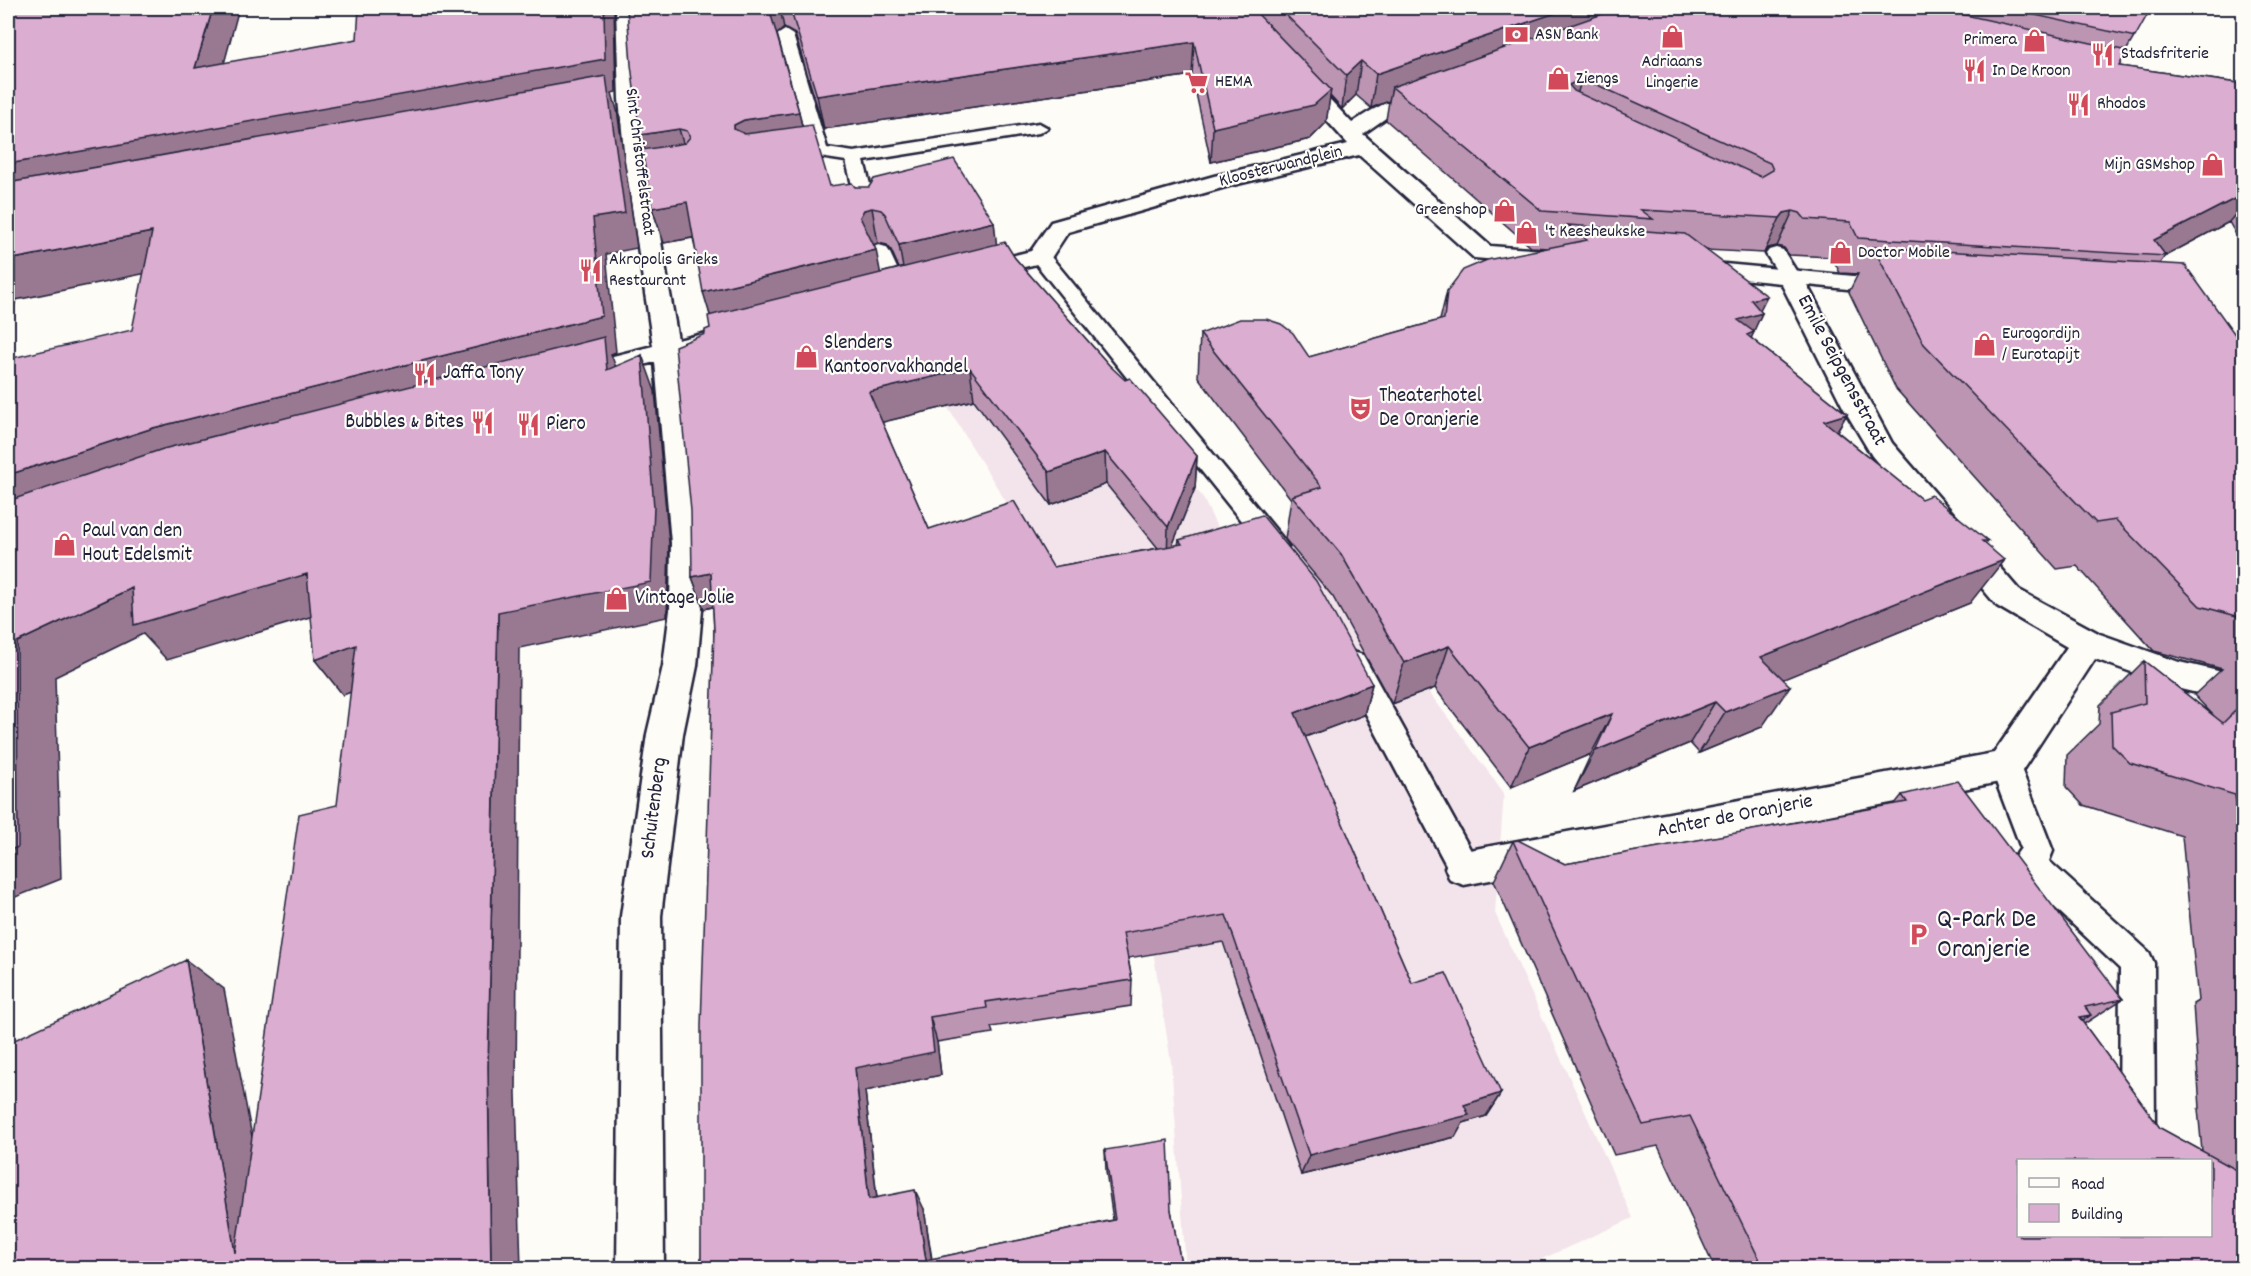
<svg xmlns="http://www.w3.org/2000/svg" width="2251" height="1276" viewBox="0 0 2251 1276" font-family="Dekko,sans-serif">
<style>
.built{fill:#f3e4eb}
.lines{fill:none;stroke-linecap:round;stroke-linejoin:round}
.lane-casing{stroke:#22223b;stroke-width:5}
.street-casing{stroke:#22223b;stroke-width:5}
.lane{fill:#fdfcf7;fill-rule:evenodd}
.street{fill:#fdfcf7;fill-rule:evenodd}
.wall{fill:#bc95b3;stroke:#22223b;stroke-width:1.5;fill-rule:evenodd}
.shaded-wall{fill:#997992;stroke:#22223b;stroke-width:1.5}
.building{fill:#dbadd0;stroke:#22223b;stroke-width:1.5;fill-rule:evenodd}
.labels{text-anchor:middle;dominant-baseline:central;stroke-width:4.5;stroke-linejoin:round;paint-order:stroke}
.far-poi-label{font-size:18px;fill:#22223b;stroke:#fdfcf7;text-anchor:start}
.far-street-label{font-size:18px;fill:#22223b;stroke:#fdfcf7}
.poi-label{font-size:21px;fill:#22223b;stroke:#fdfcf7;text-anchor:start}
.street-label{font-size:21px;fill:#22223b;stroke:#fdfcf7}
.near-poi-label{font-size:26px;fill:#22223b;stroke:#fdfcf7;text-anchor:start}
</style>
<rect width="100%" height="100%" fill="#fdfcf7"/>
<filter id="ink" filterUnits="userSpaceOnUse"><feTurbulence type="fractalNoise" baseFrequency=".0167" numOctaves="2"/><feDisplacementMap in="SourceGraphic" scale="12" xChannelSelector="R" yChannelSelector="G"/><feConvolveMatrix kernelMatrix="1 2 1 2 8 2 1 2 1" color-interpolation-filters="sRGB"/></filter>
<g filter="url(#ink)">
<path class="built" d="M1013 283 1202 496 1223 540 1306 527 1504 793 1495 913 1633 1218 1522 1268H1186L1171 1062 1111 690 1031 542 927 374 791 405 716 795 708 423Z"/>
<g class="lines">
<defs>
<path id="lane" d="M785 30 793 35 827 148 854 152 1039 123 1048 128 1039 133 864 161 878 216 875 220H861L846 161 813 156 810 152 777 35Z
M879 245 886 247 889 251 908 292 905 296H891L888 292 869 251 872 247Z
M1776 248 1783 250 1800 277 1797 281H1783L1766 254 1769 250Z
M1040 250 1047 252 1284 540 1288 546 1284 552 1275 555 1266 552 1033 260 1030 256 1033 252Z
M1353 652 1363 655 1475 858 1480 868 1475 878 1464 882 1453 878 1339 663 1343 655Z
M2005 754 2015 757 2020 766 2053 851 2049 861 2149 952 2154 963 2155 1134 2150 1147 2137 1152 2124 1147 2119 1134 2120 969 2029 883 2020 886 2009 882 2004 872 2021 848 1990 766 1995 757Z"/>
<path id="street" d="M616 8H634L639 99 647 161 678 340 719 330 728 332 732 338 728 344 681 356 701 543 702 610 697 666 683 734 661 916 664 1268H617L621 916 647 734 663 666 670 610 671 543 655 362 571 383 561 381 557 375 561 369 653 346 625 161 619 99Z
M1297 70 1304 72 1352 123C1371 110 1413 85 1436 91L1439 95 1436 99 1390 115 1363 134 1490 246 1557 251 1566 253 1569 258 1566 263 1557 265 1474 258 1359 155 1229 186 1068 232 1049 261 975 279 966 277 963 272 966 267 1031 251 1051 222 1214 176 1348 144 1287 76 1290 72Z
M1692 261 1907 281 1911 286 1907 291 1898 294 1807 285 1892 443 2019 590 2100 634 2179 662 2244 677V704L2176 688 2095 659 2018 777 2005 781 1464 885 1450 880 1445 868 1450 856 1464 851 1994 753 2067 647 1997 606 1872 456 1844 409 1781 283 1683 273 1680 268 1683 263Z"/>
</defs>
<use href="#lane" class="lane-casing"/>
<use href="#street" class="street-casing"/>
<use href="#lane" class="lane"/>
<use href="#street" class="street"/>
</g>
<path class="wall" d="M627 8H2151L2126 51 2119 66 2244 84V249L2229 222 2165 256 2160 263 2244 347V1269H1715L1658 1146 1614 1155 1494 881 1513 841 1565 864 1894 805 1902 795 2123 999 2084 1024 2160 1128 2202 1151 2198 1109 2200 1108 2193 1004 2198 1001 2182 836 2083 805 2066 787 2067 755 2099 724 2100 705 2144 661 2214 716 2194 695 2222 669 2154 651 2077 566 2057 569 1896 389 1849 292 1858 274 1840 273 1832 257 1789 255 1784 248 1777 246 1768 248 1764 253 1706 250 1762 313 1753 332H1754L1751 338 1847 414 1837 431 1921 499 1988 541 1985 544 1970 603 1783 679 1762 727 1699 753 1690 743 1574 791 1591 754 1511 787 1435 688 1392 704 1333 597 1285 539 1291 499 1198 377 1200 334 1309 357 1440 320 1447 291 1548 248 1531 247 1386 120 1389 101 1371 108 1356 95 1342 109 1330 96 1326 123 1310 139 1211 162 1192 75 824 129 795 34 784 28 777 34 799 112 802 126 830 186 855 187 994 222 996 244 1015 258 1109 365 1197 456 1195 488 1172 546 1178 545 1179 540 1372 684 1364 715 1305 737 1412 983 1501 1093 1486 1116 1463 1123 1455 1137 1301 1175 1223 942 1128 958 1132 980 1131 1006 991 1027 993 1033 937 1042 941 1075 865 1091 877 1198 924 1209 932 1259 1113 1220 1106 1171 1105 1150 1171 1210 1182 1269H701L714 630 713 607 704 609 692 577 705 334 710 328V315L693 238 664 243 652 208 645 150 640 135ZM878 243 887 245 891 250 899 268 880 273 874 244ZM974 400 1051 505 1106 484 1158 548 1053 567 929 529 882 422Z"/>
<path class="shaded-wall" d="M213 8H239L214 101 195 68Z
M604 8H619H614L616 92 612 93 617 110 637 248 606 254 616 352 611 354 618 373 8 522V475L153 428 602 316 8 205V164Z
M769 8H780L784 28 775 36Z
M1570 8H1653L1392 87 1389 101 1371 108 1376 74Z
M1194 42 1192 75 824 129 817 96Z
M1361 61 1356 95 1342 109 1346 75Z
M1582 78 1572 112 1569 85Z
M1331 90 1326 123 1310 139 1211 162 1213 128Z
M799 112 806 146 753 154 734 129V125L744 120Z
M679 129 689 164 651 169 640 135Z
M2244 194V204L2229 222 2165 256 2154 240Z
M687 202 697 237 664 243 652 208Z
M872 208 878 243 870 246 860 217 864 210Z
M1793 211 1777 246 1768 248 1764 253 1780 218 1784 213Z
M994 222 998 257 905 280 899 245Z
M152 232 176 267 16 300 8 327V260Z
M876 250 883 286 714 328 703 292Z
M1767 296 1758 314 1762 313 1753 333 1754 332 1734 376 1738 320 1751 300Z
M642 355 655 391 669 543 667 617 519 648 516 1093 521 1269H491L488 1067 498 612Z
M970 368 974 400 875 424 869 392Z
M1847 414 1821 457 1824 421Z
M1105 452 1106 484 1051 505 1049 472Z
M1197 456 1195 488 1167 559 1168 527Z
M2004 560 1970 603 1735 699 1761 657Z
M711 573 723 604 704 609 692 577Z
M307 574 333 610 167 660 143 634 55 677 61 879 8 900V851L17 642 132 588Z
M356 645 382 680 343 695 315 660Z
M1449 646 1435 688 1392 704 1404 663Z
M1372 684 1364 715 1289 743 1295 713Z
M1790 686 1762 727 1699 753 1725 712Z
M1715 702 1690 743 1574 791 1595 751Z
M1612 714 1591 754 1511 787 1529 747Z
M186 960 224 989 277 1269 235 1253Z
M2091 1015 2039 1049 2079 1017Z
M930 1017 937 1042 941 1075 865 1091 879 1218 869 1199 855 1068Z
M1501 1093 1486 1116 1463 1123 1455 1137 1301 1175 1309 1155Z
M915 1190 924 1209 933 1269 926 1260Z"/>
<path class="building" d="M8 8H213L195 68 357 39 359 8H604L605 59 8 164Z
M627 8H769L799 112 744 120 734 125V129L745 134 812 125 830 186 852 183 855 187H869L874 179 954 159 994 222 899 245 885 214 881 210 872 208 864 210 860 217 876 250 703 292 687 202 652 208 642 150 685 143 690 137 687 131 679 129 640 135 631 65Z
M790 8H1252L1331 90 1314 105 1213 128 1194 42 817 96Z
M1279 8H1570L1376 74 1361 61 1346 75Z
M1620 8H1934L2127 51 2119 66 2244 84V194L2154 240 2166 256 1858 238 1850 222 1805 219 1800 213 1793 211 1784 213 1780 218 1641 210 1653 219 1542 211 1392 87ZM1582 78 1770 163 1773 170 1761 177 1574 91 1569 85Z
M2004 8H2151L2135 37Z
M606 76 625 213 593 218 602 316 153 428 8 475V359L132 330 152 232 8 260V183Z
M1568 225 1685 234 1767 296 1751 300 1762 313 1738 320 1754 332 1747 335 1847 414 1824 421 1921 499 1931 495 1988 541H1982L2004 560 1761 657 1790 686 1725 712 1715 702 1595 751 1612 714 1529 747 1449 646 1404 663 1341 554 1292 496 1322 487 1200 334 1240 319H1266L1281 324 1293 333 1309 357 1444 319 1447 291 1463 270 1487 260 1587 240Z
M1005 242 1015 258 1109 365 1125 380 1130 378 1197 456 1168 527 1105 452 1049 472 970 368 869 392 929 529 1014 501 1053 567 1182 544 1179 540 1262 515 1316 581 1372 684 1295 713 1412 983 1446 973 1501 1093 1464 1105 1469 1115 1309 1155 1226 915 1123 933 1132 980 986 1002 987 1008 930 1017 934 1052 855 1068 869 1199 915 1190 926 1260 1115 1220 1105 1150 1168 1140 1171 1210 1182 1269H701V1025L714 630 711 573 692 577 691 511 675 346 705 334V330L710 328 708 316Z
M1873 247 2185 265 2244 347V618L2200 606 2116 520 2096 523 1924 344Z
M604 337 607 370 642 355 654 507 651 582 498 612 488 1067 491 1269H8V1043L186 960 235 1253 299 814 337 805 356 645 315 660 307 574 134 625 132 588 17 642 18 847 8 851V501L163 449Z
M2144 661 2223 723 2244 702V862L2235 795 2130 763 2112 745 2111 712 2145 703Z
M1958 781 2123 999 2085 1007 2091 1015 2079 1017 2160 1128 2244 1174V1269H1764L1690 1116 1643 1125 1513 841 1518 840 1565 864 1907 802 1902 795ZM2019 1161H2211V1236H2019Z"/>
</g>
<defs>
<symbol id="bank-bare" viewBox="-9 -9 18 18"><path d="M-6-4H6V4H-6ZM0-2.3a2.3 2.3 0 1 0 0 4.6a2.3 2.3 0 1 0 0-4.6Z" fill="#d1495b" stroke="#fdfcf7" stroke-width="2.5" paint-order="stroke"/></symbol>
<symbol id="shop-bare" viewBox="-9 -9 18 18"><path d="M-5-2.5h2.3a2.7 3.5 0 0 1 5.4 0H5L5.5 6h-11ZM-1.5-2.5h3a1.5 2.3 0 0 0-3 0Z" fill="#d1495b" stroke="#fdfcf7" stroke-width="2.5" paint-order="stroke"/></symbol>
<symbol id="restaurant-bare" viewBox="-9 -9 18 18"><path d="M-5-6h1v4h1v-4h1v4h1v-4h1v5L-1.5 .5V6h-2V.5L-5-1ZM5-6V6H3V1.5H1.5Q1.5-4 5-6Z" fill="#d1495b" stroke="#fdfcf7" stroke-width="2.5" paint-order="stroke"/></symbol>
<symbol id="supermarket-bare" viewBox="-9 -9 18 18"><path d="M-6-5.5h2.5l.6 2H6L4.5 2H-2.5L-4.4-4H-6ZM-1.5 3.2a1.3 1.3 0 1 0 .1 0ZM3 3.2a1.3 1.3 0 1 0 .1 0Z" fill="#d1495b" stroke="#fdfcf7" stroke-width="2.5" paint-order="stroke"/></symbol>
<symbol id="theatre-bare" viewBox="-9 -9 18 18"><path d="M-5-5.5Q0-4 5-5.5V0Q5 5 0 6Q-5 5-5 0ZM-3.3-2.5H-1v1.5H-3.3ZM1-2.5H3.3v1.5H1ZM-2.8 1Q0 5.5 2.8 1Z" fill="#d1495b" stroke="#fdfcf7" stroke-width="2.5" paint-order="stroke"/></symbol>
<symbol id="parking-bare" viewBox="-9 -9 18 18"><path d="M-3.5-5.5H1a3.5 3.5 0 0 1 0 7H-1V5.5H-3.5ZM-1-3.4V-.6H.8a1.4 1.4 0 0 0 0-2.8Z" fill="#d1495b" stroke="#fdfcf7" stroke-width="2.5" paint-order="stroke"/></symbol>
</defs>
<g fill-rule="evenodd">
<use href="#bank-bare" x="1500" y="18" width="33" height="33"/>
<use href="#shop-bare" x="1656" y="20" width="33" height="33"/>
<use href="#shop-bare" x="2018" y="24" width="33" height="33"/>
<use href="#restaurant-bare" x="2086" y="38" width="33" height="33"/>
<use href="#restaurant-bare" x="1958" y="54" width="33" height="33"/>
<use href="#shop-bare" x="1542" y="62" width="33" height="33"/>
<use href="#supermarket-bare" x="1180" y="66" width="33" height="33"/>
<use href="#restaurant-bare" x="2062" y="88" width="33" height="33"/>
<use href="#shop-bare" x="2196" y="148" width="33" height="33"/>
<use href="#shop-bare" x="1488" y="194" width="33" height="33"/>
<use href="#shop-bare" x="1510" y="216" width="33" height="33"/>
<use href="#shop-bare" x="1824" y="236" width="33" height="33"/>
<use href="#restaurant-bare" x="574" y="254" width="33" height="33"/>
<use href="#shop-bare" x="1968" y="328" width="33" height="33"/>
<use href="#shop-bare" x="790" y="340" width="33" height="33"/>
<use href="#restaurant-bare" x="408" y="358" width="33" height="33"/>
<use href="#theatre-bare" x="1344" y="392" width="33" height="33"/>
<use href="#restaurant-bare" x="466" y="406" width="33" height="33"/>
<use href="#restaurant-bare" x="512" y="408" width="33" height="33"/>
<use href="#shop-bare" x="48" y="528" width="33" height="33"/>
<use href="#shop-bare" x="600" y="582" width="33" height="33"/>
<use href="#parking-bare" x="1902" y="918" width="33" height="33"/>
</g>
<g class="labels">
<g class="far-poi-label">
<text x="1535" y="35">ASN Bank</text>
<text x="2017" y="40" text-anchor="end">Primera</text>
<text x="2121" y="54">Stadsfriterie</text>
<text x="1672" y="62" text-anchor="middle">Adriaans<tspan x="1672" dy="21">Lingerie</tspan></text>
<text x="1992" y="71">In De Kroon</text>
<text x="1576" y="79">Ziengs</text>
<text x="1215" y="82">HEMA</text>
<text x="2097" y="104">Rhodos</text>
<text x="2195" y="165" text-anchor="end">Mijn GSMshop</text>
<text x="1487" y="210" text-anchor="end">Greenshop</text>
<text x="1545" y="232">'t Keesheukske</text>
<text x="1858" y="253">Doctor Mobile</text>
<text x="609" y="260">Akropolis Grieks<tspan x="609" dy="21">Restaurant</tspan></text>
<text x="2002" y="334">Eurogordijn<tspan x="2002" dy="21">/ Eurotapijt</tspan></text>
</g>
<g class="far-street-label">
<text transform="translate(639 162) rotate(83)">Sint Christoffelstraat</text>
<text transform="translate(1281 167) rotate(-14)">Kloosterwandplein</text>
</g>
<g class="poi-label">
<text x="824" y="344">Slenders<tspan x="824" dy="24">Kantoorvakhandel</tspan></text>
<text x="443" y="374">Jaffa Tony</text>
<text x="1379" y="397">Theaterhotel<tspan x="1379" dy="24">De Oranjerie</tspan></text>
<text x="464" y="423" text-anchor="end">Bubbles &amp; Bites</text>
<text x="546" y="425">Piero</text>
<text x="82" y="532">Paul van den<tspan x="82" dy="24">Hout Edelsmit</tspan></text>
<text x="635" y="599">Vintage Jolie</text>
</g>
<g class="street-label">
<text transform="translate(1841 371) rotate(62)">Emile Seipgensstraat</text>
<text transform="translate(655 808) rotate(-83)">Schuitenberg</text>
<text transform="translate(1735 817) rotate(-11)">Achter de Oranjerie</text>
</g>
<g class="near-poi-label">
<text x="1937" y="920">Q-Park De<tspan x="1937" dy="30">Oranjerie</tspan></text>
</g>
</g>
<rect width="2251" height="1276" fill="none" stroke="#fdfcf7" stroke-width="30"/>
<rect x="15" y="15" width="2221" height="1246" fill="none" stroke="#22223b" stroke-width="2" filter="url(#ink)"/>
<rect x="2017" y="1159" width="195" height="78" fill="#fdfcf7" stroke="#a5a5ac" stroke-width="1.5"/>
<rect x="2029" y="1178" width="30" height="9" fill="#fdfcf7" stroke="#a5a5ac" stroke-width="1.5"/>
<text x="2071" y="1189" font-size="18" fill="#22223b">Road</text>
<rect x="2029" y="1204" width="30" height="18" fill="#dbadd0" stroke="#a5a5ac" stroke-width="1.5"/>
<text x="2071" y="1219" font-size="18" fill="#22223b">Building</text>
</svg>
